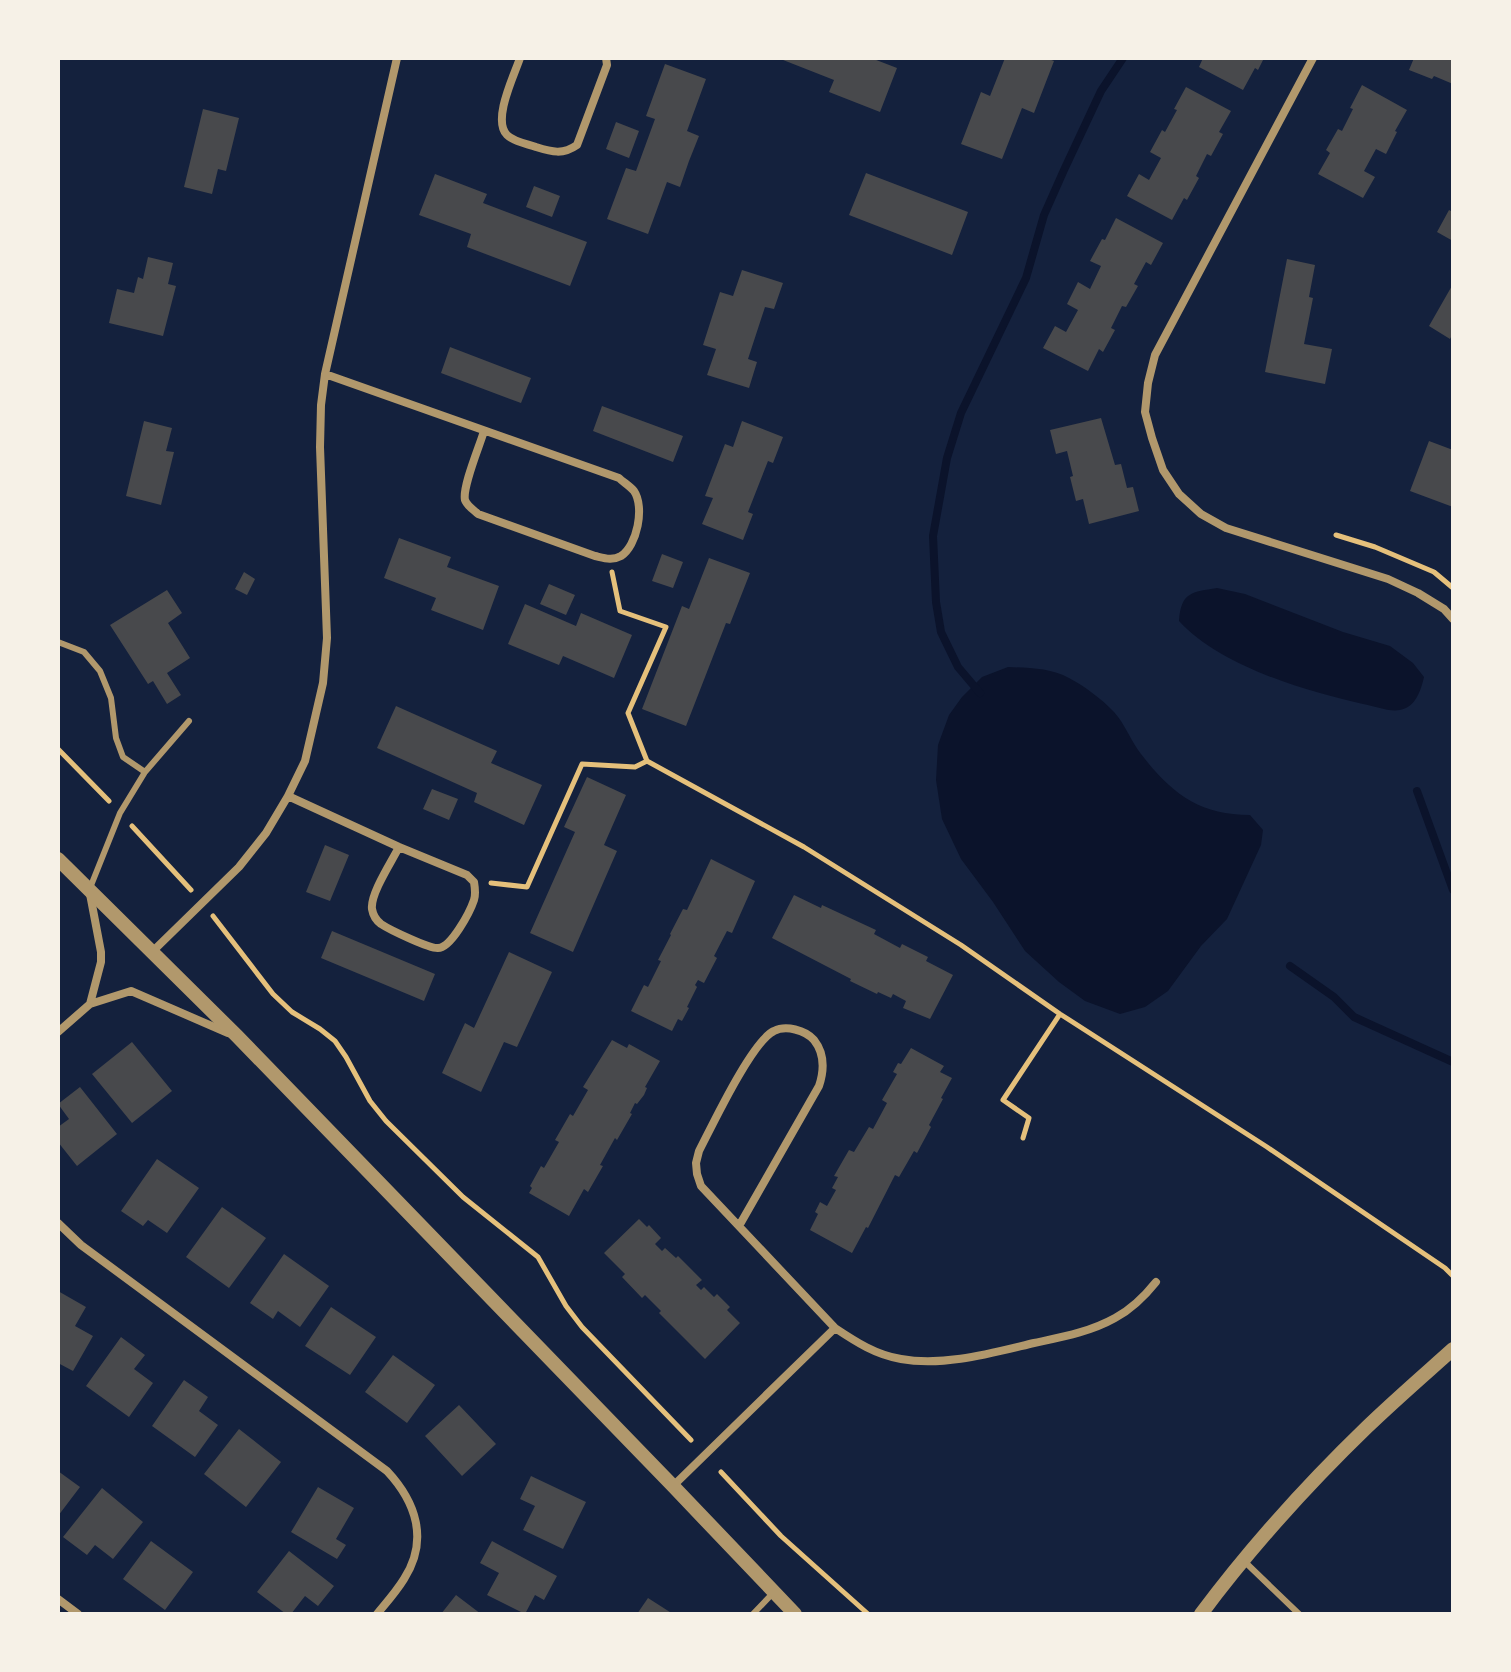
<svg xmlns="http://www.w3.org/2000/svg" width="1511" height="1672" viewBox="0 0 1511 1672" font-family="Ubuntu,sans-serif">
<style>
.water{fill:#0b132b}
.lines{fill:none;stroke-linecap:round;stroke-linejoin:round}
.stream{stroke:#0b132b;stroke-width:8}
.building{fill:#48494c}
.path{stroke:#e5c07b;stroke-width:5}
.service{stroke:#b1986c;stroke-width:6}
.minor{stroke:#b1986c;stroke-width:8}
.tertiary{stroke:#b1986c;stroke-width:14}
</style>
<rect width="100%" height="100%" fill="#14213d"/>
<path class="water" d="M1217 588 1245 594 1343 632 1390 646 1413 663 1424 677C1421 690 1416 707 1400 710 1389 712 1374 706 1363 704 1305 691 1220 666 1179 621 1181 592 1192 592 1217 588Z
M1008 667C1029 668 1051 668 1069 678 1084 686 1102 699 1114 712 1125 724 1131 741 1141 754 1171 793 1199 815 1250 815L1263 830 1261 845 1227 919 1201 946 1168 991 1145 1007 1120 1014 1085 1001 1059 982 1025 951 993 902 961 859 942 819 936 780 938 745 949 715 962 697 982 677Z"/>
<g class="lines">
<path class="stream" d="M980 693 958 667 941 632 936 602 933 536 947 458 961 413 1026 278 1044 215 1064 170 1101 91 1123 58
M1417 791 1453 890
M1290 966 1334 997 1354 1017 1453 1062"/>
</g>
<path class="building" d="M778 58H871L897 68 880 112 829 92 834 80Z
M1005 58H1046L1054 61 1034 113 1022 108 1002 159 961 144 981 92 990 96Z
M1203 58H1264L1258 70 1255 68 1243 90 1199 67Z
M1414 58H1453V84L1434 76 1432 79 1409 70Z
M665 64 706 79 687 131 699 136 689 161 680 187 667 182 648 234 607 219 626 168 636 171 655 119 646 116Z
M1362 85 1407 110 1395 131 1397 132 1386 154 1376 149 1364 171 1375 177 1363 198 1318 174 1330 153 1326 150 1338 129 1342 131 1353 109 1350 108Z
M1186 87 1231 111 1219 132 1223 134 1211 156 1207 154 1196 176 1199 178 1187 200 1184 198 1172 220 1127 196 1139 174 1149 180 1161 158 1150 152 1162 130 1165 132 1177 110 1174 109Z
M203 109 239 118 226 171 218 169 212 194 184 187Z
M616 122 639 131 629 158 606 149Z
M866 173 968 212 952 255 849 215Z
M435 174 487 194 483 203 587 242 570 286 467 247 471 234 419 215Z
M534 186 560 196 552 217 526 207Z
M1449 210 1453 212V241L1437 232Z
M1116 218 1163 243 1151 265 1146 262 1134 284 1138 286 1126 307 1122 306 1111 328 1115 330 1103 352 1099 349 1088 371 1043 348 1055 326 1066 332 1078 310 1067 304 1078 282 1090 289 1101 266 1090 261 1102 239 1105 240Z
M148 257 173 263 168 284 176 286 163 336 109 323 117 289 134 293 138 277 143 279Z
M1287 259 1315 265 1309 297 1313 298 1304 344 1332 349 1325 384 1265 372Z
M742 270 783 283 774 309 765 307 748 359 757 362 749 388 707 375 716 349 703 345 720 292 733 296Z
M1453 284V333L1450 339 1429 326Z
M450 347 531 378 521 403 441 373Z
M602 406 683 436 673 462 593 431Z
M1101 418 1115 465 1121 464 1127 488 1133 487 1139 511 1089 524 1083 499 1076 501 1070 477 1073 476 1067 451 1056 454 1050 430Z
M144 421 172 428 166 451 174 452 161 505 126 496Z
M742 421 783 437 773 463 768 461 748 512 753 514 743 540 702 524 713 498 705 496 725 444 733 447Z
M1429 441 1453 450V507L1410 491Z
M399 538 451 557 447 567 499 586 483 630 431 610 436 598 384 578Z
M662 554 683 562 673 588 652 581Z
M709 558 750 573 730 624 726 623 686 726 642 709 682 606 689 609Z
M244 572 255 579 247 595 235 589Z
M549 584 575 595 566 615 540 604Z
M167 590 182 613 168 623 190 658 167 673 181 695 167 704 153 681 148 684 110 625Z
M525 604 576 626 581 613 632 635 614 678 563 656 559 665 508 644Z
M396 706 497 751 491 763 542 785 524 825 474 802 477 793 377 748Z
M587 777 626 795 604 845 617 851 573 952 530 933 575 832 564 827Z
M432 789 458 799 449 820 423 809Z
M325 845 349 855 330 901 306 892Z
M711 859 755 881 732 933 727 931 714 956 717 958 704 983 698 980 695 985 697 987 687 1007 689 1008 682 1021 678 1019 672 1031 631 1011 644 985 648 987 661 961 658 960 671 935 670 934 683 909 687 910Z
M794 895 821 908 822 905 876 930 874 934 900 948 902 944 928 957 926 961 953 975 930 1019 903 1008 906 1001 893 994 891 998 878 992 877 994 850 981 851 979 772 938Z
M332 931 435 974 424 1001 321 958Z
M509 952 552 972 517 1047 504 1042 481 1092 442 1073 465 1023 474 1028Z
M612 1040 627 1048 629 1044 660 1061 645 1087 647 1088 644 1095 637 1104 635 1103 630 1113 632 1114 617 1140 615 1138 600 1165 603 1166 588 1192 584 1189 569 1216 529 1193 532 1188 530 1186 541 1166 544 1168 559 1142 555 1140 570 1114 573 1116 588 1090 583 1087Z
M132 1042 172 1091 132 1123 92 1074Z
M911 1048 944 1066 940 1072 952 1078 941 1098 943 1099 929 1125 931 1127 917 1153 914 1151 899 1177 895 1175 868 1228 866 1227 852 1253 810 1230 818 1214 815 1212 820 1202 827 1206 836 1190 832 1188 838 1177 834 1176 849 1150 854 1152 869 1127 873 1129 887 1103 882 1100 897 1074 893 1072 898 1063 901 1064Z
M80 1087 117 1134 77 1166 58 1142V1127L69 1119 58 1104Z
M157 1159 199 1188 167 1233 148 1220 143 1226 121 1211Z
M222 1207 266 1238 229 1288 186 1257Z
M639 1219 647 1227 649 1225 661 1238 655 1244 662 1251 665 1248 676 1258 678 1256 702 1280 696 1285 701 1290 704 1287 714 1297 717 1294 730 1307 727 1310 740 1323 705 1359 659 1313 661 1311 645 1295 642 1298 622 1277 625 1274 604 1253Z
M284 1254 329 1286 300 1327 278 1311 273 1319 250 1303Z
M58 1291 86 1307 75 1326 93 1336 73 1371 58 1363Z
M331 1307 376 1337 350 1375 305 1346Z
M121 1337 145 1355 134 1369 153 1383 129 1417 86 1386Z
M393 1355 435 1385 407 1423 365 1392Z
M184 1380 208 1397 199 1411 218 1425 195 1457 152 1426Z
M459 1405 496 1444 462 1476 425 1436Z
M239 1429 281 1462 246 1507 204 1474Z
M58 1471 80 1487 58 1516Z
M531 1476 586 1502 563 1549 523 1530 535 1506 520 1499Z
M318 1487 354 1508 336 1539 346 1545 337 1559 291 1532Z
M102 1488 143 1522 113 1559 95 1545 87 1555 63 1537Z
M151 1541 193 1572 165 1610 123 1579Z
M492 1541 557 1576 544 1600 535 1595 525 1614 487 1595 499 1573 480 1563Z
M289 1551 334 1586 318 1606 305 1596 291 1614H286L257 1592Z
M456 1595 481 1614H441Z
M648 1598 673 1614H637Z"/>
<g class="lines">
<path class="path" d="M1336 535 1375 547 1434 572 1453 588
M612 572 620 611 666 627 628 713 647 761 804 847 961 945 1060 1014 1267 1147 1445 1268 1453 1276
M58 749 109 801
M132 826 191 890
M491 883 527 887 582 764 635 767 647 761
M213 916 273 994 292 1012 320 1029 335 1041 346 1057 370 1101 386 1121 463 1197 538 1257 566 1306 582 1327 691 1440
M1023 1138 1029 1118 1003 1100 1060 1014
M721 1472 781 1536 868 1614"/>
<path class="service" d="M58 642 84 652 100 671 111 698 116 738 123 757 145 772 189 721
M90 888 120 813 145 772
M1244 1561 1299 1614
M753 1614 774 1592"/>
<path class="minor" d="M520 58C514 76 492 120 507 135 514 142 528 144 536 147 552 152 563 155 577 145L607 65 606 58
M1313 58 1155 355 1148 383 1145 412 1152 438 1163 470 1179 494 1201 514 1226 528 1388 579 1418 593 1444 609 1453 619
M325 374 619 478C623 482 630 486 634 491 645 507 637 546 621 556 612 561 604 558 595 556L478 514C474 510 467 506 465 500 462 487 480 445 484 431
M288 796 399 847 467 875 474 882C475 888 476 894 474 900 470 912 451 948 438 948 430 949 390 930 381 924 377 921 373 915 372 909 370 894 392 861 399 847
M152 952 239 867 266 833 288 796 305 761 323 683 327 638 320 447 321 405 325 374 397 58
M90 1004 101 962V952L90 894
M58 1032 90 1004 131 991 228 1033
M58 1223 81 1245 387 1471C416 1502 429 1540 404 1579 396 1592 386 1603 377 1614
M835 1328C856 1342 876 1355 901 1359 943 1367 992 1353 1034 1343 1062 1337 1090 1332 1115 1318 1132 1309 1144 1297 1156 1282
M673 1486 835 1328 701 1186 697 1174 696 1163 699 1151C712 1126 752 1041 774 1031 786 1025 805 1030 814 1040 825 1054 824 1071 819 1086L739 1226
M58 1599 78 1614"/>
<path class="tertiary" d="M58 859 237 1036 673 1486 795 1614
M1201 1614C1251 1547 1307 1485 1367 1427 1395 1400 1424 1375 1453 1349"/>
</g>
<rect width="1511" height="1672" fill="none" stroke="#f6f1e7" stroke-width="120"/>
</svg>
